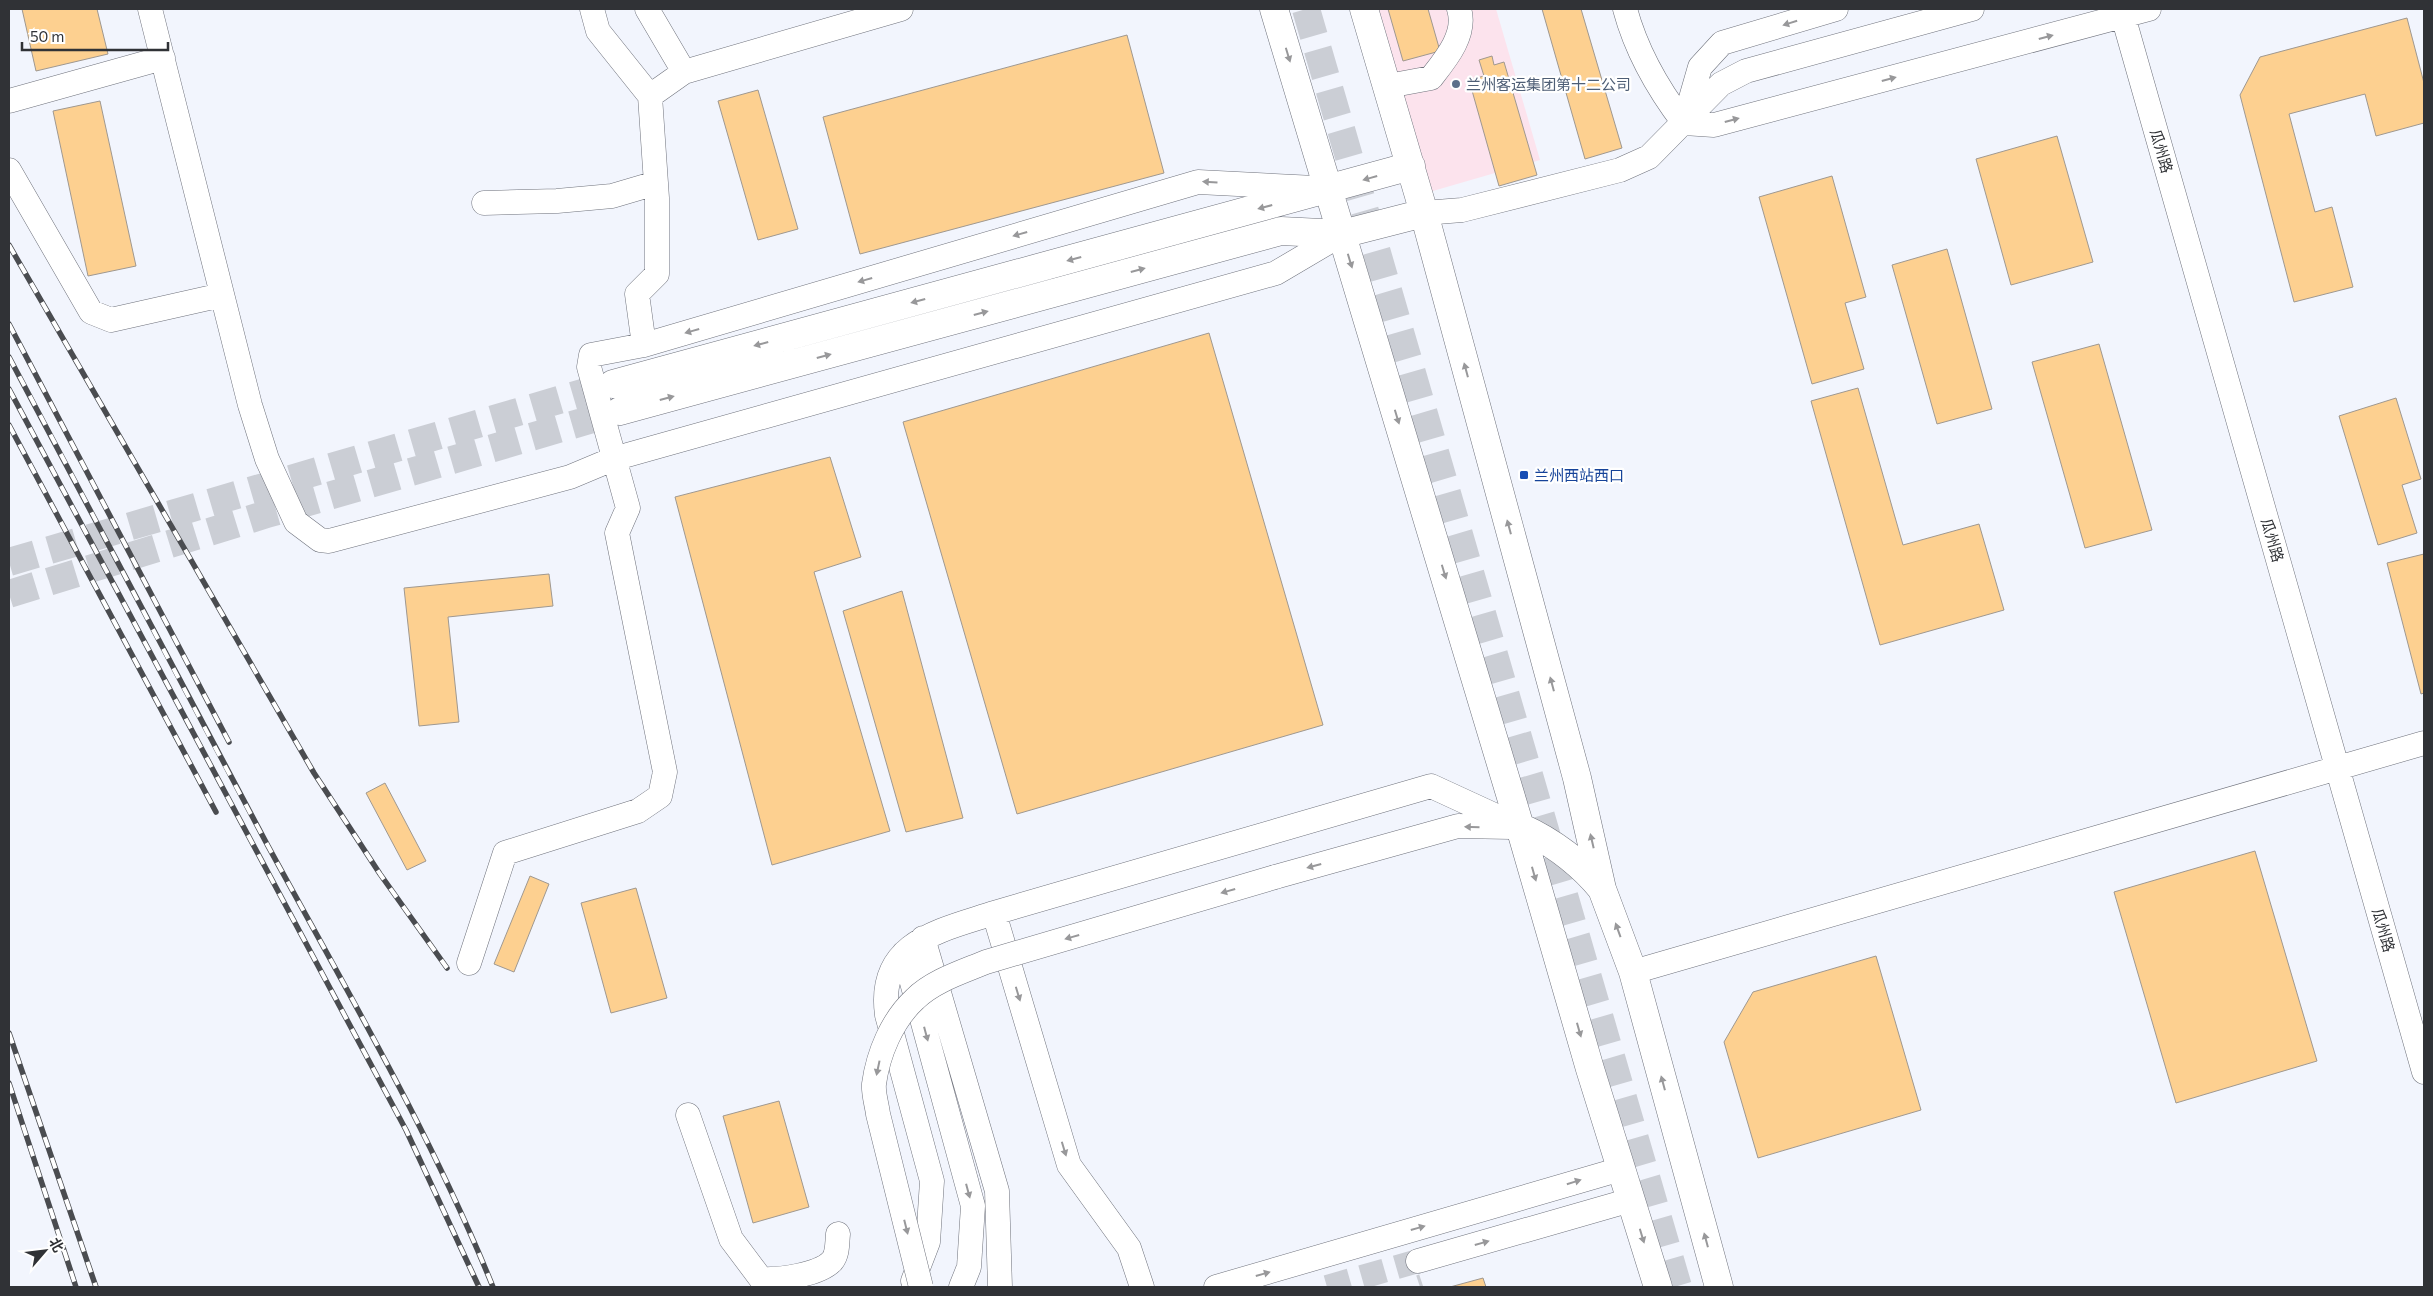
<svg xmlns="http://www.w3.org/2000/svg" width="2433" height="1296" viewBox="0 0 2433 1296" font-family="Commissioner,'Noto Sans SC',sans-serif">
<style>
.industrial{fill:#fce3ed}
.building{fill:#fdd090;stroke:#9f9890}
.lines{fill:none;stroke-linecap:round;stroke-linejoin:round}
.minor-tunnel{stroke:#cbced5;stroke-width:24;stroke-dasharray:24 12;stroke-linecap:butt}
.major-tunnel{stroke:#cbced5;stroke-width:28;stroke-dasharray:28 14;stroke-linecap:butt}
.minor-casing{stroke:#6f727c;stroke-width:25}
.major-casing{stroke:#6f727c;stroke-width:29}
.minor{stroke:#fff;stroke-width:24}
.major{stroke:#fff;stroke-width:28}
.rail-casing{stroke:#4a4c50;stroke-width:5.5}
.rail{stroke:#fff;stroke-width:4;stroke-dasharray:11;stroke-linecap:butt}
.minor-bridge-casing{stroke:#6f727c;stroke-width:25;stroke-linecap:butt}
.minor-bridge{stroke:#fff;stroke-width:24}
.oneway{fill:#98989a}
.service-dot{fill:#5c6f8a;stroke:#fff;stroke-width:2}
.transit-dot{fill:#1a4fb4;stroke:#fff;stroke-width:2}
.labels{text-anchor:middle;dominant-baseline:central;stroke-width:4.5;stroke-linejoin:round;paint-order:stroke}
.service-label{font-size:15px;fill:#4e5e75;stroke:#fff;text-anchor:start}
.street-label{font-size:15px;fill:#303236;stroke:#fff}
.transit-label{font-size:15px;fill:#164399;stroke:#fff;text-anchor:start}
</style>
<rect width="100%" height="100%" fill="#f2f5fd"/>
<path class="industrial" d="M1372 9H1496L1540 160 1426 193Z"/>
<path class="building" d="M22 9H97L108 54 36 71Z
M1388 9H1428L1440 51 1403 61Z
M1542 9H1581L1622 148 1585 159Z
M2407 18 2424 83V123L2376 136 2365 94 2289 114 2315 212 2332 207 2353 287 2294 302 2240 95 2260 57Z
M1127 35 1164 173 860 254 823 117Z
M1492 56 1494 65 1504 62 1537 175 1499 186 1469 80 1484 76 1479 60Z
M758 90 798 229 758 240 718 101Z
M100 101 136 266 88 276 53 111Z
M2057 136 2093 262 2011 285 1976 159Z
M1832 176 1866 297 1845 303 1864 369 1812 384 1759 197Z
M1947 249 1992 409 1937 424 1892 265Z
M1209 333 1323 725 1017 814 903 422Z
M2099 344 2152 530 2085 548 2032 362Z
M1858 388 1903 545 1979 524 2004 610 1880 645 1811 401Z
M2396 398 2421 479 2402 485 2417 533 2378 545 2339 416Z
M830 457 861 557 814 572 890 831 772 865 675 497Z
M2424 554V693L2421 694 2387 563Z
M549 574 553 606 448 617 459 722 419 726 404 588Z
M902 591 963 818 906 832 843 611Z
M385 783 426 861 407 870 366 793Z
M2255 851 2317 1061 2176 1103 2114 892Z
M530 876 549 884 514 972 494 964Z
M636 888 667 998 611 1013 581 903Z
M1876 956 1921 1110 1758 1158 1724 1042 1753 992Z
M779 1101 809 1207 753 1223 723 1116Z
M1483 1278 1486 1287H1450Z"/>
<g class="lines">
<path class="minor-tunnel" d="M1327 1287 1418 1261
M1420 1287 1423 1286"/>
<path class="major-tunnel" d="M1306 9 1678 1287
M9 562 613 384
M9 594 267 514 620 411"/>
<defs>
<path id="minor" d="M150 9 250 405 267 459 296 522 320 540 329 541 570 477 613 459 1276 273 1342 234
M592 9 598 31 650 96
M647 9 684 72
M1625 9C1636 50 1658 89 1684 123L1714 125 2149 9
M2121 9 2424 1072
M1388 86 1431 78C1446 59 1467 34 1459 9
M9 101 163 58
M1685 119 1700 67 1722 43 1836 9
M9 170 91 312 111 320 222 295
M484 203 557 201 612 196 656 183
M1424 213 1462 210 1620 170 1649 157 1721 84 1746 71 1972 9
M644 345 637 294 657 274V198L650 96 684 72 901 9
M1275 877 1458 826 1511 827
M994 913 1069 1165 1129 1248 1142 1287
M923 938 997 1191 1000 1287
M904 953 973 1206 969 1267 961 1287
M469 963 505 853 638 811 660 796 665 772 617 533 628 508 589 367 591 355 644 345 1198 182 1315 188
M1633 972 2424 743
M688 1115 731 1239 761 1279C779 1280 819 1275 832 1261 838 1254 837 1243 838 1234
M1418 1261 1631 1200
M913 1281 928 1242 932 1181 887 1015C877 942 939 931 994 913L1431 786 1520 827
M1216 1287 1621 1169"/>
<path id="major" d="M1274 9 1520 827 1590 1069 1658 1287
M1364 9 1424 213 1577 778 1602 889 1633 972 1719 1287
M613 384 1411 166
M620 411 1281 231 1342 234 1424 213
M1520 827C1553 842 1579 861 1602 889"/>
</defs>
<use href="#minor" class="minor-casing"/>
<use href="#major" class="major-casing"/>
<use href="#minor" class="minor"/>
<use href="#major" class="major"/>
<defs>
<path id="rail" d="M9 245 314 773 380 874 447 968
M9 324 229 742
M9 357C96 519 180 683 268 846 347 991 431 1134 493 1287
M9 389 406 1130 479 1287
M9 425 216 812
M9 1033 96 1287
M9 1083 76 1287"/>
</defs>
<use href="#rail" class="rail-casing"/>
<use href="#rail" class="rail"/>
<defs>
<path id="minor-bridge" d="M921 1287 878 1114C877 1105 873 1093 874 1084 878 1054 892 1020 915 999 933 981 962 972 986 962L1275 877"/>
</defs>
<use href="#minor-bridge" class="minor-bridge-casing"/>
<use href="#minor-bridge" class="minor-bridge"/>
</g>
<defs><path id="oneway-solid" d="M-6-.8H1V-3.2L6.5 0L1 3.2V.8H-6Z" transform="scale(1.25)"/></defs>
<g class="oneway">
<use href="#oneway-solid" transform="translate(1790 23) rotate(163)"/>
<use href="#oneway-solid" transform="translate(2046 37) rotate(-15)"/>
<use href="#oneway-solid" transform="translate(1288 55) rotate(73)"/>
<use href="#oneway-solid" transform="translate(1889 79) rotate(-15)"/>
<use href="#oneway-solid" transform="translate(1732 120) rotate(-15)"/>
<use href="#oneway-solid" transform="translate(1370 178) rotate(164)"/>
<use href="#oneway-solid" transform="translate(1210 182) rotate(-177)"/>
<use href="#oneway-solid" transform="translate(1265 207) rotate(165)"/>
<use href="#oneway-solid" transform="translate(1020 234) rotate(164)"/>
<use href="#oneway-solid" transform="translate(1074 259) rotate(165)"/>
<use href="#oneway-solid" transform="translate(1350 261) rotate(73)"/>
<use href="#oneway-solid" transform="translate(1138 270) rotate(-15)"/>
<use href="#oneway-solid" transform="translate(865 280) rotate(164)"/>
<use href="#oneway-solid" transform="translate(918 301) rotate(165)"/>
<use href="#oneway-solid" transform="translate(981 313) rotate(-15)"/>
<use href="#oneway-solid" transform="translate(692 331) rotate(164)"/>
<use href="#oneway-solid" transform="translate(761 344) rotate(165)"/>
<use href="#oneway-solid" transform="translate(824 356) rotate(-15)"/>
<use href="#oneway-solid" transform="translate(1466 370) rotate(-105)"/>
<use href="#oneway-solid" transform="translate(667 398) rotate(-15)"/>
<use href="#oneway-solid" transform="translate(1397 417) rotate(73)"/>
<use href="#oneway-solid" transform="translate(1509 527) rotate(-105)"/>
<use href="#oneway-solid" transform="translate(1444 572) rotate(73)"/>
<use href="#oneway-solid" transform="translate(1552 684) rotate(-105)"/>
<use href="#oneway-solid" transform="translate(1472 827) rotate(-179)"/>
<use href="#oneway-solid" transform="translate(1592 841) rotate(-103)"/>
<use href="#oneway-solid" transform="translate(1314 866) rotate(165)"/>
<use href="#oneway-solid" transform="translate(1534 874) rotate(74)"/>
<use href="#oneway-solid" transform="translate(1228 891) rotate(164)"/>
<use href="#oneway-solid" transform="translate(1618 930) rotate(-110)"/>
<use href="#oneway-solid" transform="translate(1072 937) rotate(164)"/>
<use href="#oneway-solid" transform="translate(1018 994) rotate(73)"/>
<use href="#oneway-solid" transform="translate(1579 1030) rotate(74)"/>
<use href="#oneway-solid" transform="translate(926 1034) rotate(75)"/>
<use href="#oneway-solid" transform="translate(878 1068) rotate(102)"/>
<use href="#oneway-solid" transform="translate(1663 1083) rotate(-105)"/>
<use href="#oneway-solid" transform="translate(1064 1149) rotate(73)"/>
<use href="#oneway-solid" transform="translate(1574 1182) rotate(-17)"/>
<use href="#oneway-solid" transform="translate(968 1191) rotate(75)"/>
<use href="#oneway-solid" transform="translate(906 1227) rotate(76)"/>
<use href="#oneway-solid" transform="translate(1418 1228) rotate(-16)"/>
<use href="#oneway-solid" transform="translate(1642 1236) rotate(73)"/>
<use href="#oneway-solid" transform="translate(1706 1240) rotate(-105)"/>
<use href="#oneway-solid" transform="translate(1482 1243) rotate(-16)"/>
<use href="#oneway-solid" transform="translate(1263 1274) rotate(-16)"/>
</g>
<circle class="service-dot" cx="1456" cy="84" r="5"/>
<rect class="transit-dot" x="1519" y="470" width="10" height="10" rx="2.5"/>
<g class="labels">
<g class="service-label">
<text x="1466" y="84">兰州客运集团第十二公司</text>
</g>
<g class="street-label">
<text transform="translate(2162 151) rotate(74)">瓜州路</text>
<text transform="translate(2273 540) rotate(74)">瓜州路</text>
<text transform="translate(2384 930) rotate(74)">瓜州路</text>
</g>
<g class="transit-label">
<text x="1534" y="475">兰州西站西口</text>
</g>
</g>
<rect width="2433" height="1296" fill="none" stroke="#303236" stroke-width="20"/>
<g transform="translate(45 1251) rotate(62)" stroke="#ffffff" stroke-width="4" paint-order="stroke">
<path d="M0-4L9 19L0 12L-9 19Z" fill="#303236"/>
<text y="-8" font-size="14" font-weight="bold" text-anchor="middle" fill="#303236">北</text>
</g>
<path d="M22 42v8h146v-8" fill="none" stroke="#303236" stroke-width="2.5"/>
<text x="30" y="42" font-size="15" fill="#303236" stroke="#ffffff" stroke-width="4" paint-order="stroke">50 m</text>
</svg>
